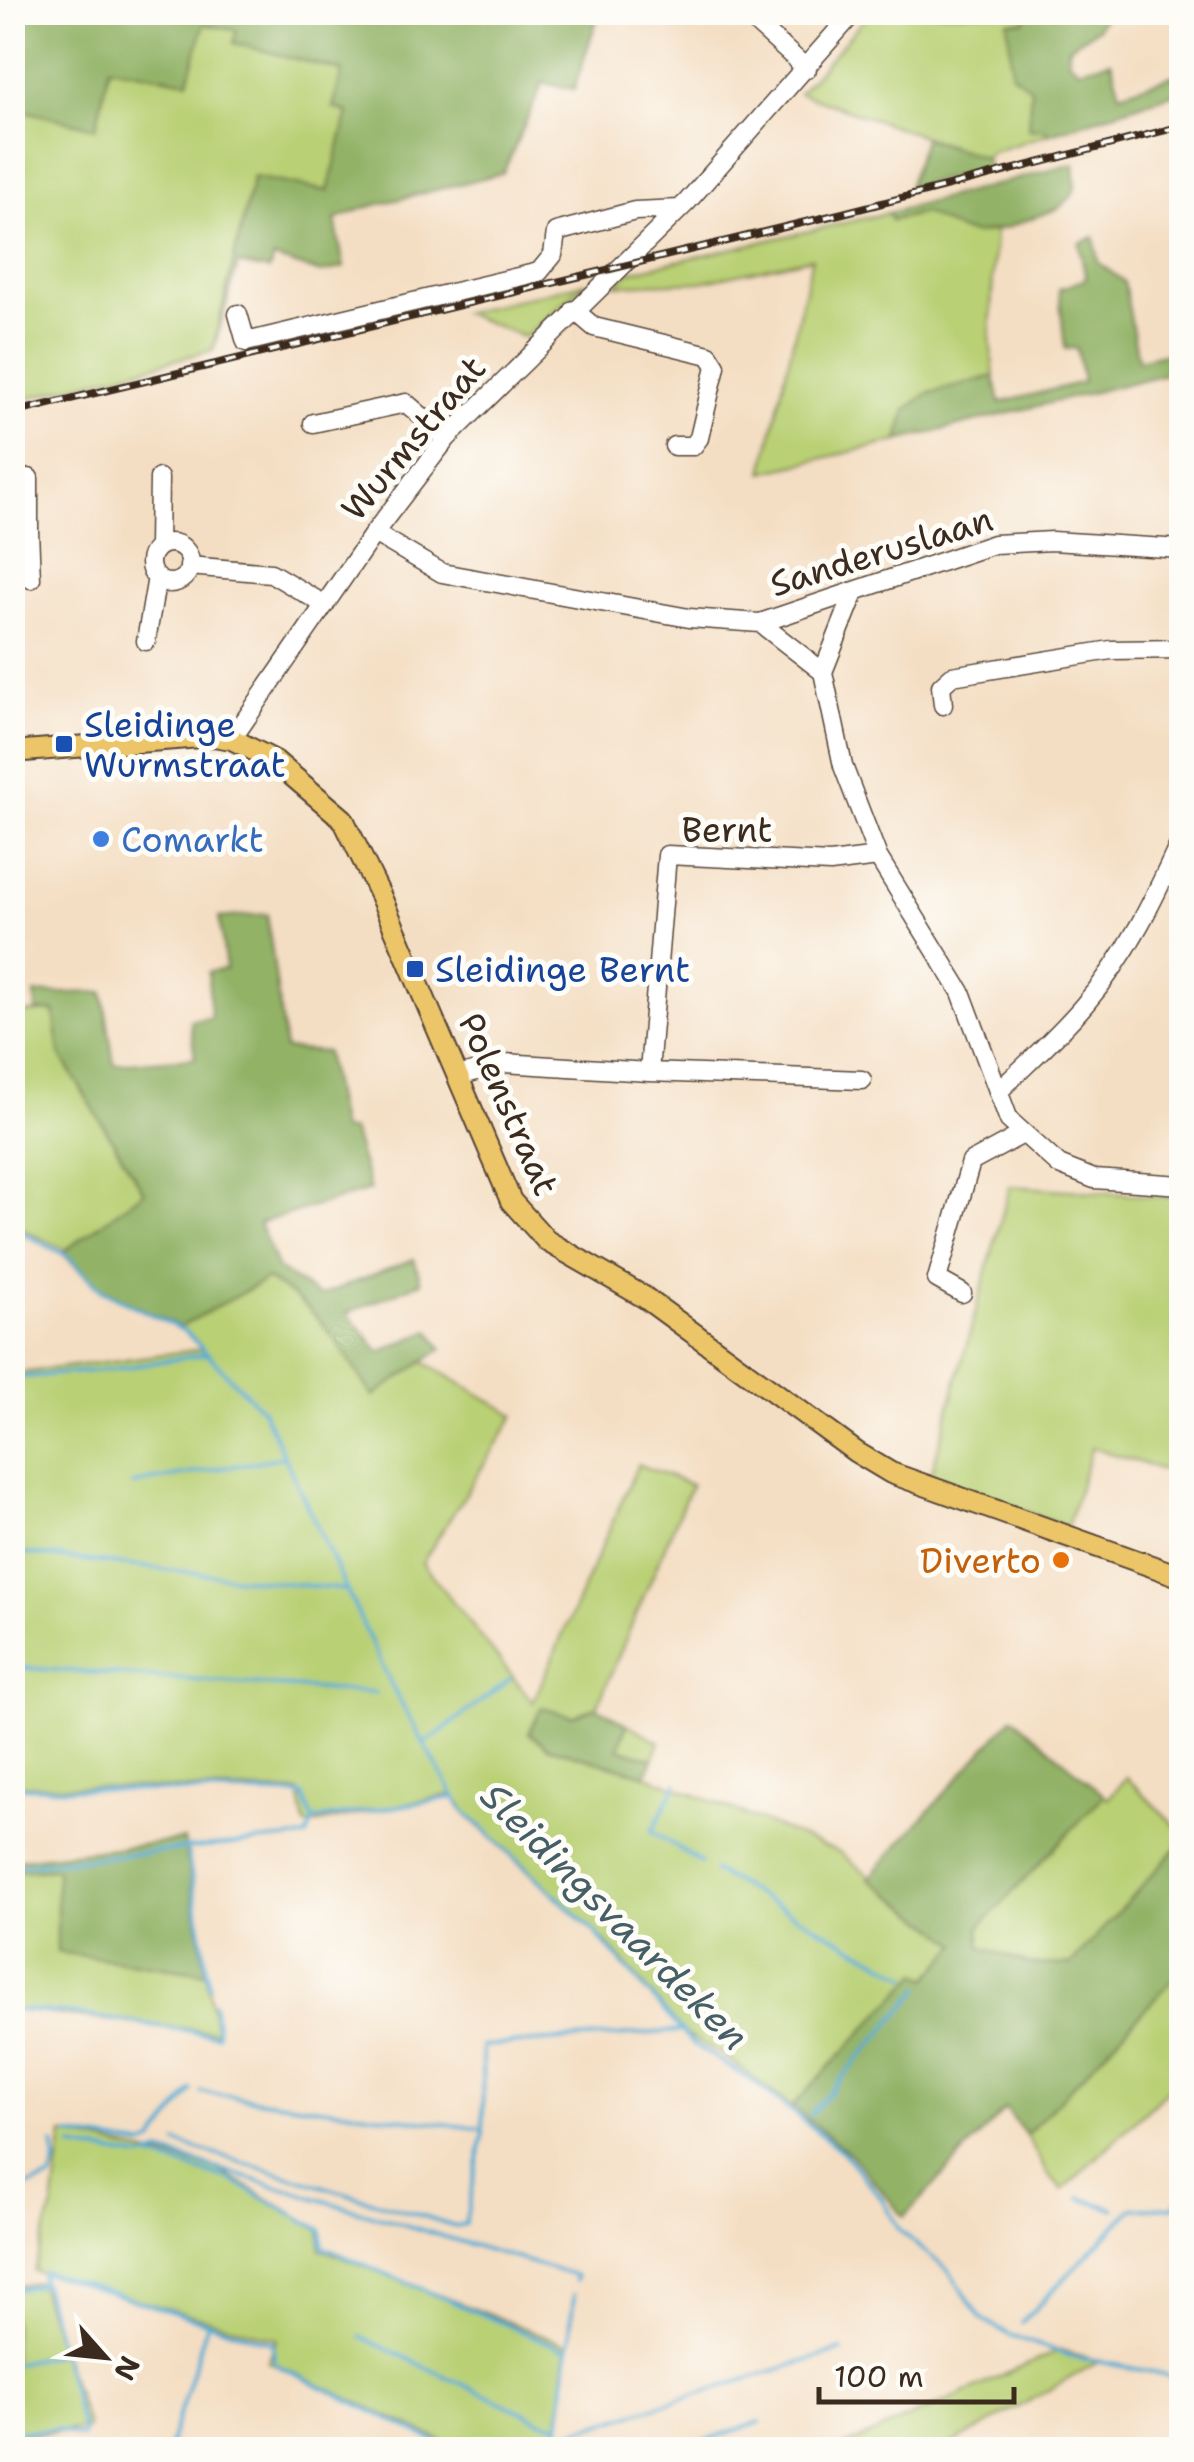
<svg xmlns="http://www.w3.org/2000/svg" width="1194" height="2462" viewBox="0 0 1194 2462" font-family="'Shantell Sans',sans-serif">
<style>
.green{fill:#b9d075;stroke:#7a7d4a;stroke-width:2.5}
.forest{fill:#92b266;stroke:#666e42;stroke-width:2.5}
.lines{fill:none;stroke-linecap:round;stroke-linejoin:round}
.stream{stroke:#57acd3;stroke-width:4}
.minor-casing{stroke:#574537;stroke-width:21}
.major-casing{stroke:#574537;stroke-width:24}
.minor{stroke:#fff;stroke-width:18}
.major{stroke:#ecc569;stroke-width:20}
.rail-casing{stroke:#3b2a1e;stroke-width:8}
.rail{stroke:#fdfcf7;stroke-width:4;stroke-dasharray:11;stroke-linecap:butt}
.transit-dot{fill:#1a4fb4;stroke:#fdfcf7;stroke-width:4}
.shop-dot{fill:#3f7fe0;stroke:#fdfcf7;stroke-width:4}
.food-dot{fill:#e8710a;stroke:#fdfcf7;stroke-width:4}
.labels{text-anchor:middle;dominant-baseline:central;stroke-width:10;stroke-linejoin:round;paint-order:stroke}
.street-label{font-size:35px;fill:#3b2a1e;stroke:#fdfcf7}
.transit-label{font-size:35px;fill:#164399;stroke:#fdfcf7;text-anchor:start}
.shop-label{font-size:35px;fill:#366cbe;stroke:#fdfcf7;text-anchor:start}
.food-label{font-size:35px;fill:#c56008;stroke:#fdfcf7;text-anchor:end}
.water-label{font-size:38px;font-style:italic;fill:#465e66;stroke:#fdfcf7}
</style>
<rect width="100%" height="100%" fill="#fdfcf7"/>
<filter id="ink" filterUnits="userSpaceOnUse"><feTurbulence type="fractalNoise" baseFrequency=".01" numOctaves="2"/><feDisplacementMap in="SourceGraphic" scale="20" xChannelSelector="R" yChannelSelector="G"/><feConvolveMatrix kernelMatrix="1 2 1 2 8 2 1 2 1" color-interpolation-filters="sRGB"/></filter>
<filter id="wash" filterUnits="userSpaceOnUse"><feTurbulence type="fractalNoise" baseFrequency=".0048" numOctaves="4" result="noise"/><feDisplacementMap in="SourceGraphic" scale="40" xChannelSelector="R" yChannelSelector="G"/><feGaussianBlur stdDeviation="2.25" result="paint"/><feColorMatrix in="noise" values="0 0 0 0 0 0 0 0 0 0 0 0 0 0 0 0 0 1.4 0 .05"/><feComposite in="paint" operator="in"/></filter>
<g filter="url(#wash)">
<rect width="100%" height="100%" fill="#f4dec3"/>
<path class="green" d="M870 13H1026L1025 21 1008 22 1048 134 989 153 985 158 799 93Z
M204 24 237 30 235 43 342 71 349 112 328 191 253 177 213 350 13 402V108L96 127 109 67Z
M888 213 892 220 924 213 975 234 995 231 990 336 994 376 927 394 906 410 898 441 763 472 812 258 701 282 616 285 629 272Z
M587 282 525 337 463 313Z
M54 1011 61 1054 144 1192 66 1250 13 1225 12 1014Z
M1010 1186 1181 1198V1476L1092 1447 1067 1527 931 1475Z
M267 1279C323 1311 338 1344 373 1396L422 1361 515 1415 422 1563 533 1702 638 1464 691 1485 597 1707 573 1716 548 1747 646 1775 839 1852 958 1944 928 1979 918 1974 792 2107 723 2055 686 2035 609 1945 472 1820 453 1794 305 1826 299 1792 13 1785 12 1374 203 1349 180 1327Z
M627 1724 660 1742 653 1759 618 1748Z
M1126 1777 1181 1831V1843L1070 1965 1029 1964 981 1947 979 1928 1104 1795 1109 1798Z
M58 1868 57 1952 206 1973 216 2032 13 2010V1871Z
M1181 1971V2077L1063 2190 1049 2176 1026 2135Z
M63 2134 217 2169 320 2229 321 2249 567 2345 558 2449H459L268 2361 277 2339 34 2271 53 2206Z
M38 2282 88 2428 13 2437V2288Z
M1060 2350 1100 2361 944 2449H839Z"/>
<path class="forest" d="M13 12H599V13L574 89 543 83 503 173 364 208 335 220 344 267 321 273 274 258 269 270 238 264 213 350 253 177 328 191 348 112 333 108 342 71 234 43 236 30 204 24 188 81 109 67 96 128 13 108Z
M1026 13H1106L1097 28 1069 47 1068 60 1079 69 1111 61 1120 93 1181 73V91L1048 134 1044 128 1028 129 1031 88 1012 74 1008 22 1025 21Z
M924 138 985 158 988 168 908 188Z
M1074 164 1076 186 1071 197 1059 208 1006 228 975 234 960 231 924 213 891 220 888 213Z
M1094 237 1098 262 1124 282 1138 360 1181 350V370L898 441 906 410 927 394 994 376 1000 403 1083 382 1077 348 1065 349 1059 289 1086 279 1079 243Z
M267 914 285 1049 326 1052 341 1131 352 1130 370 1190 259 1223 278 1269 319 1296 414 1259 421 1282 347 1313 380 1352 430 1330 442 1349 373 1396C338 1345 323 1311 267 1279L180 1327 98 1287 62 1253 144 1192 60 1054 54 1011H36L35 994 103 992 114 1064 195 1058 190 1020 211 1018 208 972 226 969 219 918Z
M597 1707 627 1724 618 1748 653 1759 646 1775 548 1747 529 1733 541 1708 573 1716Z
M1013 1717 1104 1795 979 1928 981 1947 1029 1964 1070 1965 1181 1843V1971L1026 2135 1005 2109 904 2217 849 2153 792 2107 918 1973 928 1979 958 1944 869 1878Z
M184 1840 206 1973 57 1952V1869L13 1871V1860Z"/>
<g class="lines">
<path class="stream" d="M12 1228 66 1255 102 1290 186 1332 263 1411 394 1691 461 1808 594 1931 692 2043 758 2085 843 2152 882 2199 900 2231 949 2271 981 2318 1010 2335 1071 2356 1168 2375 1182 2388
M12 1378 115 1369 206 1354
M132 1484 284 1457
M12 1552 346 1590
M12 1667 375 1693
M426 1743 510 1679
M677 1783 652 1831 701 1863
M12 1787 303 1795 313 1820
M188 1854 210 1987
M12 1866 307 1837 313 1820 455 1797
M714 1871 909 1977
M12 2010 70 2013 217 2035 214 2003
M201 2092 483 2129
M810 2115 921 1988
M69 2135 143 2146 153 2142 192 2090
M177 2143 456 2226 465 2224 483 2135 482 2046 681 2031
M72 2147 142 2158 161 2152 576 2276 575 2281
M151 2157 229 2179 321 2230 323 2247 568 2351
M12 2191 51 2179 56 2163 53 2144
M1080 2198 1114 2209
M12 2291 42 2284
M1022 2322 1132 2209 1173 2207 1182 2198
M361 2337 541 2421 560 2426
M12 2364 61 2353
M12 2432 55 2429 81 2436 83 2432 41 2277 44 2272 273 2343 274 2362 282 2368 453 2450
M559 2436 842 2350
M168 2450 207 2325
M557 2450 574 2295
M676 2450 760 2422"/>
</g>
</g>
<g filter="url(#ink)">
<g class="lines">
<defs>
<path id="minor" d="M744 12 807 69
M574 310 594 327 709 355 716 366 699 438 693 446H674
M238 314 246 342 539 272 553 255 556 232 635 211 680 209
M313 423 406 403 447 438
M29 478V530
M12 530H29L31 579
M374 533 442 573 689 618 760 623 994 544 1052 541 1182 549
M150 563a20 20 0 1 1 40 0a20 20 0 1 1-40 0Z
M158 547 159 478
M189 566 271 573 325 605
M760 623 823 672 843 766 878 857 961 992 1009 1120 1059 1165 1094 1179 1182 1185
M146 641 157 577
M823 672 854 594
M943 705 941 686 952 676 1111 650 1182 649
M232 739 374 533 447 438 687 202 854 12
M649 1072 862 1080
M459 1076 504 1063 649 1072 667 855 830 863 878 857
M998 1092C1027 1063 1059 1035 1085 1004 1128 955 1155 897 1182 838
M962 1293 937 1279 971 1162 1021 1135"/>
<path id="major" d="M12 752 213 736 232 739 275 761 343 819 381 897 511 1201 547 1241 644 1297 856 1452 891 1473 1182 1577"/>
</defs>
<use href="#minor" class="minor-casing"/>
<use href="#major" class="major-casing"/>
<use href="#minor" class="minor"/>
<use href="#major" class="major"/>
<defs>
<path id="rail" d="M12 413 843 213 1182 126"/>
</defs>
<use href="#rail" class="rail-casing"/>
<use href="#rail" class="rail"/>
</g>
</g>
<g class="transit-dot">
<rect x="54" y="734" width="20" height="20" rx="5"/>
<rect x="405" y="959" width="20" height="20" rx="5"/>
</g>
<circle class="shop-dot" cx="101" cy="839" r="10"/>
<circle class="food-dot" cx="1061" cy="1560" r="10"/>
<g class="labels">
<g class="street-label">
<text transform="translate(413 438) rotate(-50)">Wurmstraat</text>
<text transform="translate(881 551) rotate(-17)">Sanderuslaan</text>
<text x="727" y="829">Bernt</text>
<text transform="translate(509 1104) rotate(66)">Polenstraat</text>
</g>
<g class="transit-label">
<text x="84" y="724">Sleidinge<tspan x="84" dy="40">Wurmstraat</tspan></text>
<text x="435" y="969">Sleidinge Bernt</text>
</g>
<g class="shop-label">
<text x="121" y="839">Comarkt</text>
</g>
<g class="food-label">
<text x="1041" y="1560">Diverto</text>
</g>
<g class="water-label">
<text transform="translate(615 1916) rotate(45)">Sleidingsvaardeken</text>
</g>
</g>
<rect width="1194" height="2462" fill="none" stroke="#fdfcf7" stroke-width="50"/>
<g transform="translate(105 2357) rotate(117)" stroke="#fdfcf7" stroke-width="8" paint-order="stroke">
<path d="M0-8L18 38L0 25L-18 38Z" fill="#3b2a1e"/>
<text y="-15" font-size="28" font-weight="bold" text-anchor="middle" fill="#3b2a1e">N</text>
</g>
<path d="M819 2387v15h195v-15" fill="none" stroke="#3b2a1e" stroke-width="5"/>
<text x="834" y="2387" font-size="30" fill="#3b2a1e" stroke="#fdfcf7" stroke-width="8" paint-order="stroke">100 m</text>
</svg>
